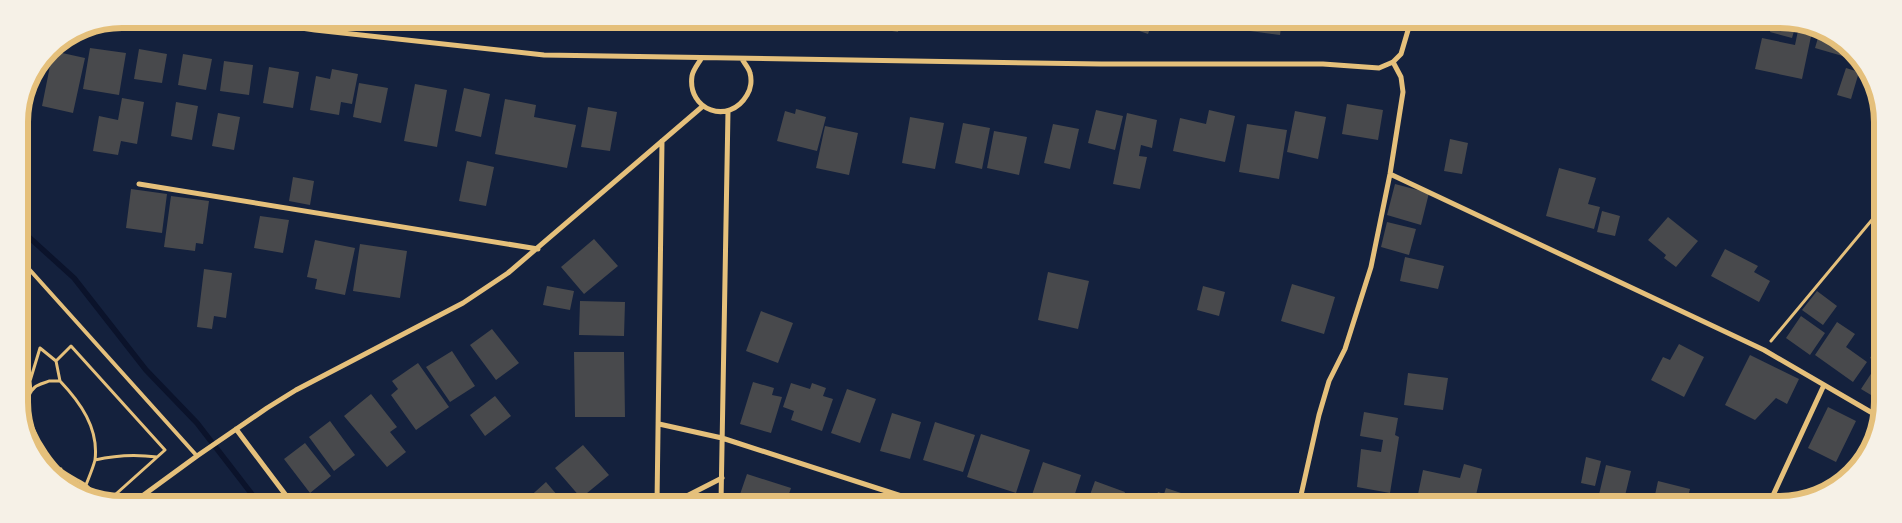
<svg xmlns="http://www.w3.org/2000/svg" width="1902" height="523" viewBox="0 0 1902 523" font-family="Literata,serif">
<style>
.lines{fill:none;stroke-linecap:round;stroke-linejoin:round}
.stream{stroke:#0b132b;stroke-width:5.5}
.building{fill:#48494c}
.path{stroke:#e5c07b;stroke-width:3}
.service{stroke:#e5c07b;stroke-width:4}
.minor{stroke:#e5c07b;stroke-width:5}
.rim{fill:none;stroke:#e5c07b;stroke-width:6}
</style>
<rect width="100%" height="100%" fill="#14213d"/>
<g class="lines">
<path class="stream" d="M20 229 74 278 146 370 197 423 258 502"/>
</g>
<path class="building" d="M791 20H820L819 26Z
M869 20H900L898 32 868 27Z
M982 20H1004L1002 28 981 25Z
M1124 20H1153L1148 34 1122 25Z
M1236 20H1282L1280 35 1235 29Z
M1773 21H1797L1792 38 1770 32Z
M1800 21 1813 27 1802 79 1755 69 1762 38 1795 45Z
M1820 31 1849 47 1846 57 1815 48Z
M90 48 126 53 119 95 83 89Z
M139 49 167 54 162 83 134 79Z
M53 51 85 58 73 113 42 106Z
M1855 53 1857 55 1863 67 1852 63Z
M183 54 212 59 206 90 178 85Z
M224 61 253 65 249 95 220 91Z
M269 67 299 72 293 108 263 103Z
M1846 68 1859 72 1851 99 1837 95Z
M332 69 358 74 352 104 341 102 339 115 310 110 316 76 330 79Z
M359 83 388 88 381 123 353 117Z
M415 84 447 90 437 147 404 141Z
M464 88 490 94 481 137 455 131Z
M122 98 144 102 137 144 121 141 118 155 93 151 99 116 118 120Z
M505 99 536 105 534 117 576 125 567 168 495 154Z
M176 102 198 106 192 140 171 136Z
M1347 104 1383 110 1378 140 1342 134Z
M588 107 617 112 610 151 581 147Z
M796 109 826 117 817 151 777 141 785 111 795 114Z
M1096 110 1123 116 1115 150 1088 143Z
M1209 110 1235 116 1225 162 1173 151 1180 118 1206 124Z
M1295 111 1326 117 1318 159 1287 152Z
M218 113 240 117 234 150 212 146Z
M1127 113 1157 120 1152 148 1141 145 1139 156 1147 157 1140 189 1113 184Z
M910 117 944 123 935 169 902 163Z
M963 123 990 128 982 169 955 163Z
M1053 124 1079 129 1070 169 1044 163Z
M1247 124 1287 130 1279 179 1239 172Z
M825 126 858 133 849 175 816 168Z
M994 131 1027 137 1019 175 987 168Z
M1450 139 1468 143 1462 174 1444 171Z
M467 161 494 167 486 206 459 201Z
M1559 168 1596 178 1588 204 1600 207 1594 229 1546 216Z
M293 177 314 181 310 205 289 201Z
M1395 184 1429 193 1421 225 1387 215Z
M131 189 167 194 162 233 126 228Z
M171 196 209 201 203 244 196 243 195 251 164 247Z
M1602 211 1620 216 1615 236 1597 232Z
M260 216 289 220 283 253 254 248Z
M1668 217 1698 241 1676 267 1664 258 1666 255 1648 240Z
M1387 222 1416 229 1409 255 1381 247Z
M594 239 618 266 584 294 561 267Z
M315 240 355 248 345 295 315 289 317 279 307 277Z
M360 244 407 251 400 298 353 291Z
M1725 249 1758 266 1754 272 1770 281 1759 302 1711 276Z
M1405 257 1444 266 1438 289 1400 281Z
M204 269 232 273 226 318 214 316 212 329 197 327Z
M1048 272 1089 281 1078 329 1038 320Z
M1292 284 1335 297 1324 334 1281 321Z
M547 286 574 291 570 310 543 305Z
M1203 286 1225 292 1219 316 1197 310Z
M1817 291 1837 306 1823 325 1802 310Z
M580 301 625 302 624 336 579 335Z
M761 311 793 323 778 363 746 351Z
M1801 316 1825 333 1810 355 1786 338Z
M1837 322 1855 334 1846 347 1867 362 1853 382 1815 355Z
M492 329 519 363 496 380 470 345Z
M1879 343 1881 344V401L1861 389 1878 363 1870 358Z
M1679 344 1704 357 1684 397 1651 380 1663 357 1670 360Z
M452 351 475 386 450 402 426 367Z
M574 352H624L625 417H575Z
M1750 355 1799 379 1787 404 1776 398 1755 420 1725 405Z
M418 363 449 407 416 430 391 395 398 389 392 381Z
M1408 373 1448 378 1443 410 1404 405Z
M753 382 774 388 772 395 782 397 771 433 740 424Z
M791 383 810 389 812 383 826 388 823 396 833 399 822 431 791 420 794 411 783 407Z
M847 389 876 399 860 443 831 433Z
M371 394 397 427 390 432 406 452 387 467 344 416Z
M495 396 511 416 485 436 470 415Z
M1828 407 1856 421 1836 462 1808 448Z
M1364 412 1398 418 1395 435 1399 437 1390 493 1357 487 1361 449 1381 452 1383 440 1360 436Z
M892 413 921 422 910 459 880 451Z
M330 421 355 455 334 471 309 437Z
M935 422 975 435 963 472 923 460Z
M981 434 1030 450 1016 493 967 477Z
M305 443 331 476 310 493 284 459Z
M583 445 609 475 581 498 555 468Z
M1586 457 1601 461 1595 486 1581 483Z
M1043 462 1081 475 1072 503H1048L1031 498Z
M1464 464 1482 469 1474 504H1437L1417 499 1423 470 1460 478Z
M1606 465 1631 471 1623 504H1586L1587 501 1597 503Z
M747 474 791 488 786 503H737Z
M1095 481 1125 492 1121 503H1087Z
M1658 481 1690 489 1689 493 1701 496 1699 504H1653Z
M546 482 564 503H527L525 501Z
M1166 488 1187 495 1184 503H1154L1158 492 1164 494Z
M821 494 845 503H818Z
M189 497 192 502H182Z"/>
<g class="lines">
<path class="path" d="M1771 341 1881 209
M56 361 71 346 165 450 107 502
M49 381H60C80 402 99 428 95 460 93 468 89 477 86 485 78 480 67 475 60 469 45 454 13 406 35 387 39 384 45 383 49 381Z
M31 392 30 381 40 348 56 361 60 381
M95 460C116 455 135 454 157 457
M46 470 61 469
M82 492 86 485 104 502"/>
<path class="service" d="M20 259 197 456"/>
<path class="minor" d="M239 19 315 30 544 55 1101 64H1323L1379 68 1393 62 1401 54 1411 20
M701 59C698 64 693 70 692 76 687 110 729 126 747 95 751 89 752 80 750 73 749 68 744 63 742 59
M1390 174 1764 350 1881 418
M139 184 538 249
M659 424 722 438 923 503
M236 429 291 502
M134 502 197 456 267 408 296 390 463 303 508 273 703 106
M657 503 662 141
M673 503 722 478
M721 503 728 111
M1299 504 1319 415 1329 381 1345 349 1371 267 1390 174 1403 92 1401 77 1393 62
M1769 504 1824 385"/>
</g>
<path d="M0 0H1902V523H0ZM122 28H1780A94 94 0 0 1 1874 122V402A94 94 0 0 1 1780 496H122A94 94 0 0 1 28 402V122A94 94 0 0 1 122 28Z" fill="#f6f1e7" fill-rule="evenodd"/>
<path class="rim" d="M122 28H1780A94 94 0 0 1 1874 122V402A94 94 0 0 1 1780 496H122A94 94 0 0 1 28 402V122A94 94 0 0 1 122 28Z"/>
</svg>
